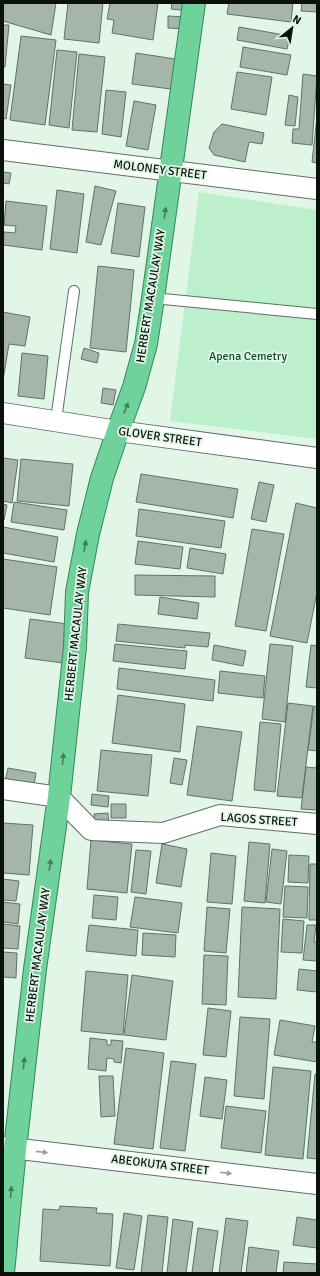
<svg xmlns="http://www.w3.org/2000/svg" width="320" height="1276" font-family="Signika,sans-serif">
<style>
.green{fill:#bcefcc}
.building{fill:#a3b6a9;stroke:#607266}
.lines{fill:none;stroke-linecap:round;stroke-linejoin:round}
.service-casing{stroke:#5e6f63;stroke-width:12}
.minor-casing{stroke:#5e6f63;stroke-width:22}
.trunk-casing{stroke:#338858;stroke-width:24}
.service{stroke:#fff;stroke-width:10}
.minor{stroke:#fff;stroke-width:20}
.trunk{stroke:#6ed29a;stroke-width:22}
.oneway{fill:#417c5b}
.oneway2{fill:#9da09e}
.labels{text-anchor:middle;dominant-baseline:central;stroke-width:3.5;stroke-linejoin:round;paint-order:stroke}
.street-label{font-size:12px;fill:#0b120d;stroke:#e2f6e8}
.park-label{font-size:12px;fill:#0f502e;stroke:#e2f6e8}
</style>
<rect width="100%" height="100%" fill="#e2f6e8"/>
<path class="green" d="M199,192L317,210V439L170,421Z"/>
<path class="building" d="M3,3H56L51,35L3,21Z
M68,3H103L99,43L64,39Z
M110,3H158L153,40L112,33L114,20L107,19Z
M172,3H190L189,11L171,9Z
M229,3H293L291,22L227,14Z
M302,3H317V12L301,11Z
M168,16L186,17L185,29L168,28Z
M3,25H9L5,67H3Z
M239,27L290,36L287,49L237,40Z
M21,36L56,40L45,125L10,120Z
M243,47L291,55L287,75L240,67Z
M57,50L77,52L69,128L49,125Z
M136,53L175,59L171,89L132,84Z
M79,54L105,57L97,132L72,130Z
M237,72L272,77L266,115L231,109Z
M303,74L317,76L312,145L292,143L293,129H299Z
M3,84L11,85L6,119L3,118Z
M106,90L126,92L121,137L102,134Z
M289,95L298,97L295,126L285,125Z
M134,101L156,105L148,150L126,146Z
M317,117V163L312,162Z
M222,124L264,133L262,144L249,142L245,162L214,155L209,148L214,132Z
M3,172L11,173L9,184L3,183Z
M95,186L116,191L101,245L86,242Z
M57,190L84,194L77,253L50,249Z
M6,201L47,206L42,250L3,245L4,232L15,233L16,226L4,225Z
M118,203L145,207L139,257L111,253Z
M98,266L134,270L126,352L90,348Z
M3,312L30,317L25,346L9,344L3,380Z
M84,348L99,353L97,363L81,359Z
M22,353L48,356L44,399L18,396Z
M103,388L116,390L113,405L101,403Z
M3,458L18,460L12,503L3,501Z
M21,459L73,464L69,506L17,501Z
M141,474L238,489L233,518L136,502Z
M259,482L274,485L266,522L251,519Z
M14,502L67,510L64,530L11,522Z
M296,503L317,508V592L307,643L270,636Z
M3,504L7,505L4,520H3Z
M139,509L225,521L221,548L136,536Z
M3,527L58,537L54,562L3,553Z
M252,529L284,534L266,631L235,626Z
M138,541L183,547L180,569L135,564Z
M190,548L226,554L223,574L187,568Z
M3,559L57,567L50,615L3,608Z
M135,575L215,576V597L135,595Z
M160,597L199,603L197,619L158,614Z
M30,619L68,624L63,663L25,658Z
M118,624L210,633L208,647L185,645V648L116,641Z
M115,644L187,651L185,669L113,661Z
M270,644L293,646L285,722L262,719Z
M214,645L246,651L243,666L212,660Z
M311,645L317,646V688L306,687Z
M119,668L215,680L213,701L117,689Z
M220,671L265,676L263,698L218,693Z
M118,695L185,704L180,752L112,743Z
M288,703L313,706L302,798L277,796Z
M314,706L317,707V751L308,750Z
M260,722L281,724L275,792L254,790Z
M197,726L242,732L232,801L187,795Z
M101,750L152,755L148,796L97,791Z
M317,757V810L301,809L306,767L316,768Z
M174,758L187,760L182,785L170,783Z
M8,768L36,773L33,792L4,787Z
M92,794L109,796L108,807L91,805Z
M111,804H126V818H111Z
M108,813L109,826L95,827L94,814Z
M3,823L33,825L29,875L3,873Z
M91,840L132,844L127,893L87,889Z
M249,842L270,844L265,903L244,901Z
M162,844L187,849L181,887L156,883Z
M272,849L287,851L281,904L266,902Z
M136,850L151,851L146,894L131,892Z
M211,853L236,856L232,904L207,902Z
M289,855L309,856L308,883L288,882Z
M310,864H317V920H309Z
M3,879L19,881L16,901L3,900Z
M285,886L308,887L307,918L283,917Z
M94,895L118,897L116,920L92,918Z
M135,897L182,903L178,933L130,927Z
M3,902L20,904L18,924L3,922Z
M207,907L230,909L226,953L204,951Z
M242,907L280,909L276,999L238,997Z
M283,919L304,921L302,953L281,952Z
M3,924L20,926L18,949L3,948Z
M89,925L138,930L136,956L86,951Z
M307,925H316L314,942H317V961L303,960Z
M143,933L176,935L175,957L142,955Z
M3,952L17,953L16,978L3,977Z
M204,955L228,956L226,1005L202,1004Z
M299,969L317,971V992L297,990Z
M86,971L128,975L123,1035L81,1031Z
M132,975L173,981L166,1040L124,1035Z
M208,1008L231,1011L226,1057L203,1055Z
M240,1017L270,1019L264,1099L234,1096Z
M280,1020L315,1026L312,1042H317V1062L274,1055Z
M90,1038L107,1040V1045H111V1040L123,1041L121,1063L114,1062V1059L107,1058L106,1071L88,1069Z
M126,1048L164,1053L153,1149L114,1144Z
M171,1061L196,1064L185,1151L160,1148Z
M273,1067L311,1071L303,1159L265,1155Z
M315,1074H317V1159L307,1158Z
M99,1076H113L115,1116L101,1117Z
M205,1077L227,1080L222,1119L200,1116Z
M226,1106L266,1111L261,1153L221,1148Z
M60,1206L97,1208L96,1213L113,1214L110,1266L40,1261L43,1209L59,1210Z
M124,1213L142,1216L134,1270L116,1268Z
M148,1215L168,1217L162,1273H141Z
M297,1217L317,1220V1248L293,1245Z
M226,1218L248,1221L241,1273H219Z
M173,1219L193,1222L186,1273H167Z
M198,1228L218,1231L212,1273H192Z
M249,1247L279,1251L276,1273H246Z
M284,1262L317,1264V1273H283Z"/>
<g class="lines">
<defs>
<path id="service" d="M153,298L317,314
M56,420L74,291"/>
<path id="minor" d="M3,150L317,189
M3,413L118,431L317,458
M3,789L59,797L91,830L163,833L220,815L317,824
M3,1147L317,1184"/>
<path id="trunk" d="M3,1273L15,1149L35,969L59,797L75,647L77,592L88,534L102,478L118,431L134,387L146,344L153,298L194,3"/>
</defs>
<use href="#service" class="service-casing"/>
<use href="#minor" class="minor-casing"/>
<use href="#trunk" class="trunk-casing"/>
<use href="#service" class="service"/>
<use href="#minor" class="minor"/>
<use href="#trunk" class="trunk"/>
</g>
<defs><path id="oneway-solid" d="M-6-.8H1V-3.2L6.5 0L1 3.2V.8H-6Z"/></defs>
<g class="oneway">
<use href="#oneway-solid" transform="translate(165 213) rotate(-82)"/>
<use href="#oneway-solid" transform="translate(126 408) rotate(-69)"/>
<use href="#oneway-solid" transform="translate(85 546) rotate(-80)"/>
<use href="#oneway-solid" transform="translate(63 759) rotate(-84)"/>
<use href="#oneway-solid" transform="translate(50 865) rotate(-82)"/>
<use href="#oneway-solid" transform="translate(24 1063) rotate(-84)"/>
<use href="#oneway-solid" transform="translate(11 1192) rotate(-85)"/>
</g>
<g class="oneway2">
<use href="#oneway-solid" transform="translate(42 1152) rotate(6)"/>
<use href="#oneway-solid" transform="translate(226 1173) rotate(7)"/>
</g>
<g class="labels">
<g class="street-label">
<text transform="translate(160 170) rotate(7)">MOLONEY STREET</text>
<text transform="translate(151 296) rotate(-81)">HERBERT MACAULAY WAY</text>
<text transform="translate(160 437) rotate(8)">GLOVER STREET</text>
<text transform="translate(76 634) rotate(-84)">HERBERT MACAULAY WAY</text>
<text transform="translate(259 820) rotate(4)">LAGOS STREET</text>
<text transform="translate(38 955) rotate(-83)">HERBERT MACAULAY WAY</text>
<text transform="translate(160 1165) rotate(7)">ABEOKUTA STREET</text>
</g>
<g class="park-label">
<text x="248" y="356">Apena Cemetry</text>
</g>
</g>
<rect width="320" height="1276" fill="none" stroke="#0b120d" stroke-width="8"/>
<g transform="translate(292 28) rotate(30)" stroke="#e2f6e8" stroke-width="3" paint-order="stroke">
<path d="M0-3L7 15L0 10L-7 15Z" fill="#0b120d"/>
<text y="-6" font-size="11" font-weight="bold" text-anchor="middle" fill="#0b120d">N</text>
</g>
</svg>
